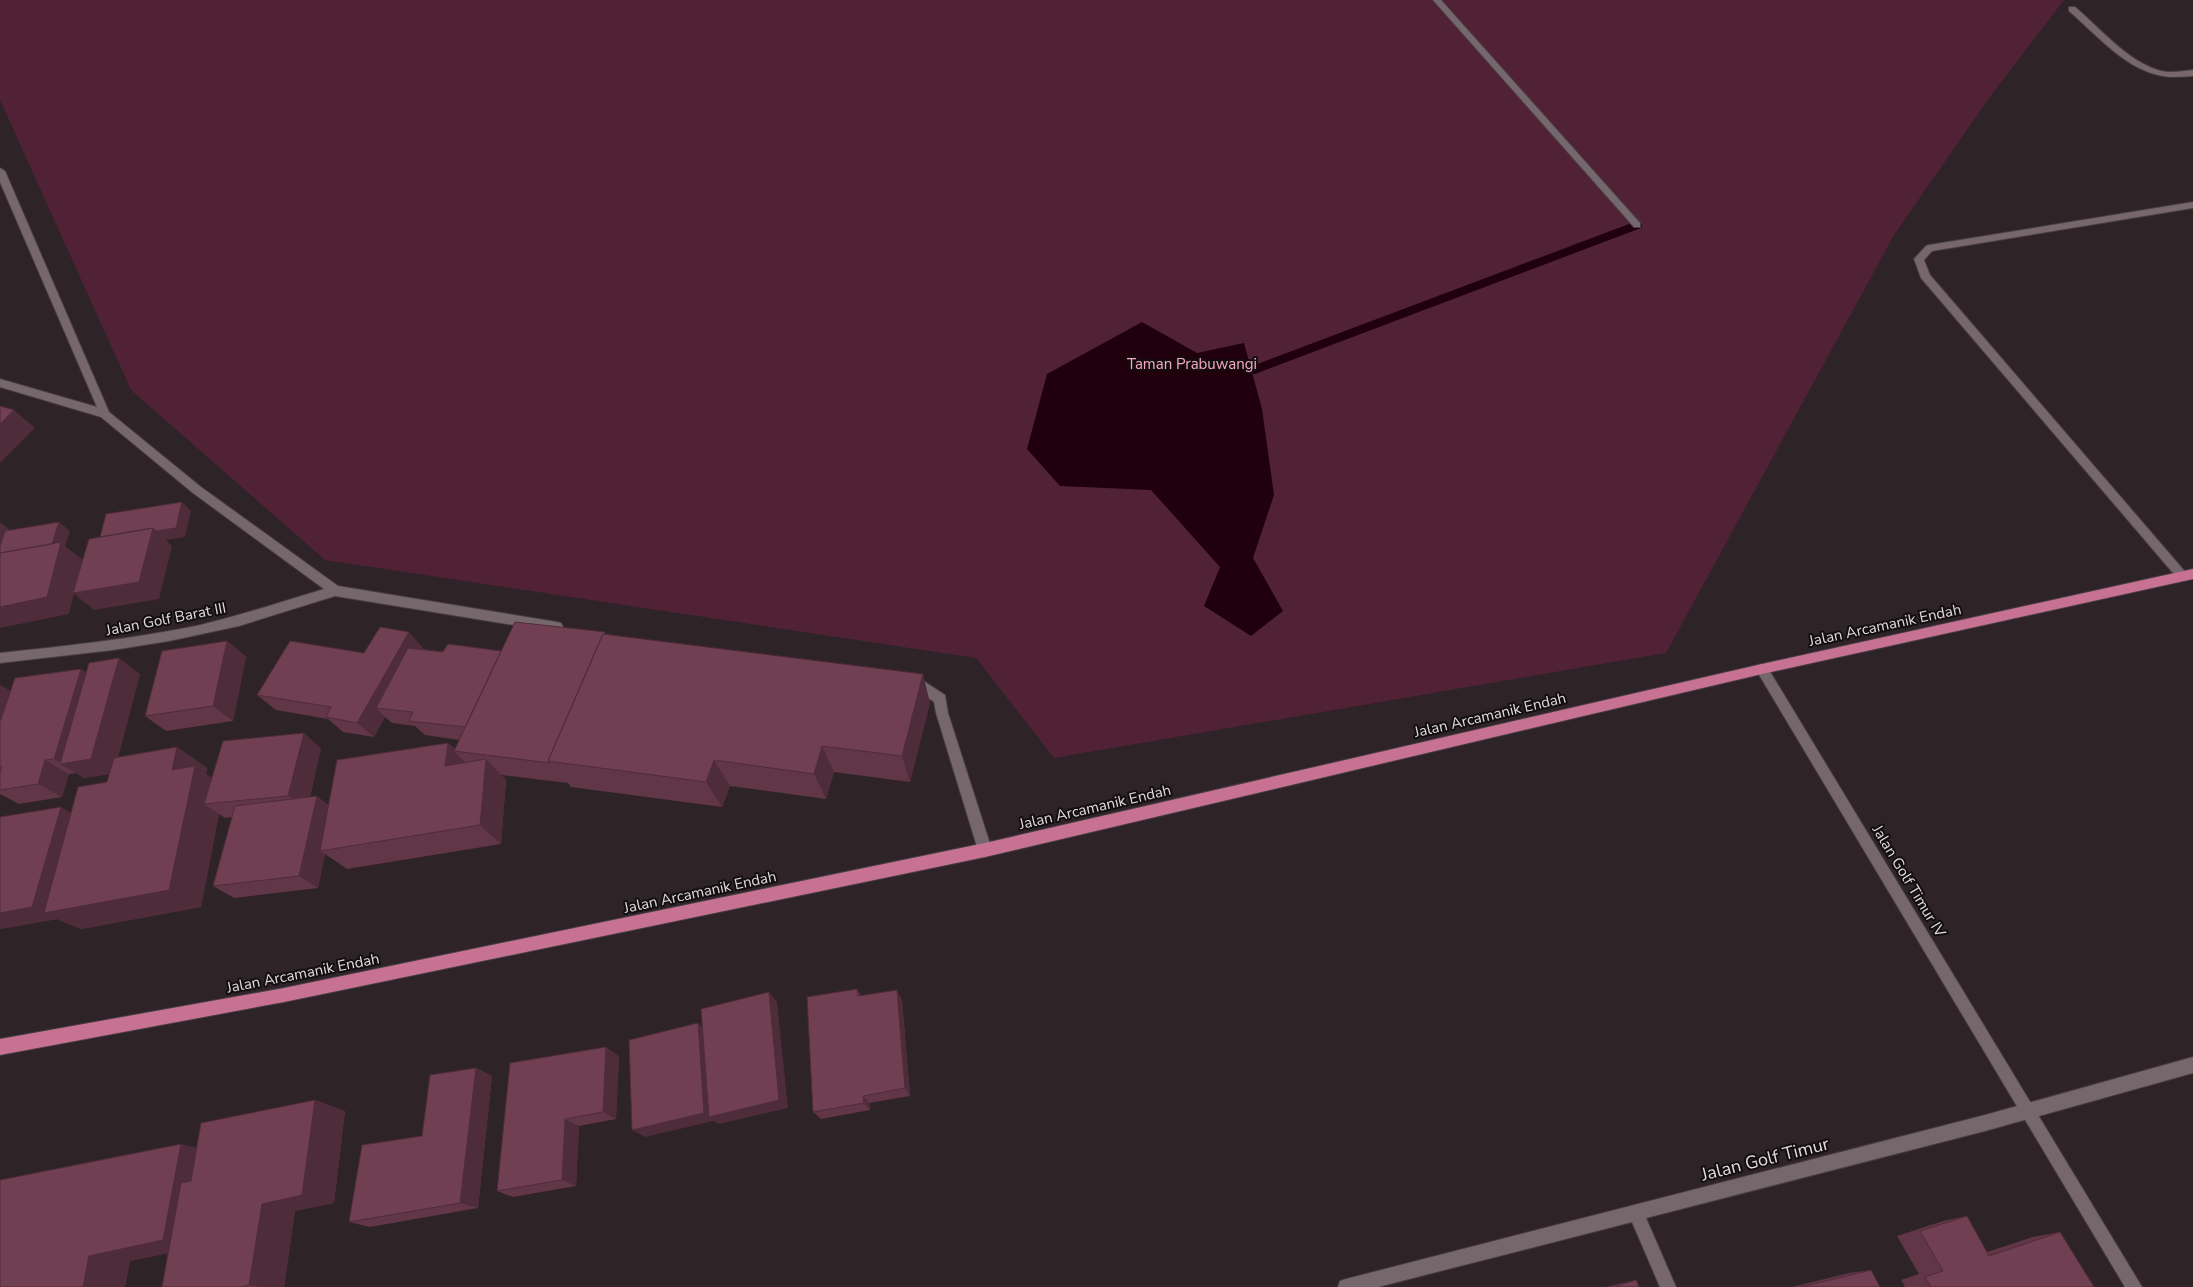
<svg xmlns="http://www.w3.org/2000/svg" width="2193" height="1287" font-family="'Nunito Sans',sans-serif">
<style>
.green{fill:#512235}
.water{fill:#21000d}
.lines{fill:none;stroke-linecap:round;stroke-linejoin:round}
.stream{fill:#21000d;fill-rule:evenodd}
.lane-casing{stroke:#473e41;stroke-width:2}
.street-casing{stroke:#473e41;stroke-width:2}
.secondary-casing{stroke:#473e41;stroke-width:2}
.primary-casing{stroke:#473e41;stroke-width:2}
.lane{fill:#75676c;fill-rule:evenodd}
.street{fill:#75676c;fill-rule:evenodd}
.secondary{fill:#75676c;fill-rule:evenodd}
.primary{fill:#c77193;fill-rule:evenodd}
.wall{fill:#613647}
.shaded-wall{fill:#4f2c39}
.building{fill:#713f52;stroke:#4f2c39}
.labels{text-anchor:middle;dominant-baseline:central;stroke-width:4;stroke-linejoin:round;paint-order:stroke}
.park-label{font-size:15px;fill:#fba8c5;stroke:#130e10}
.street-label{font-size:15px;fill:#e2dadc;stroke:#130e10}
.near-street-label{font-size:18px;fill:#e2dadc;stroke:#130e10}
</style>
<rect width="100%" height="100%" fill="#2e2327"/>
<path class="green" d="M0,0H2064L1989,98L1894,235L1666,653L1054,758L976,658L325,560L131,390L0,100Z"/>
<path class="water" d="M1142,322L1197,353L1244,343L1262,409L1274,495L1253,558L1283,611L1251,636L1204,606L1220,567L1151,490L1060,486L1027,449L1047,374Z"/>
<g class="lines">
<path class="stream" d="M1637,221L1642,225L1641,228L1255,374H1247L1245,371L1247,368Z"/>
<defs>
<path id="lane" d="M1433,0H1441L1640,223V227H1634Z"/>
<path id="street" d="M2069,7H2075C2100,28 2126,60 2158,70C2169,74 2182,71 2193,70V76C2181,77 2169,78 2158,75C2123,67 2095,33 2069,11Z
M0,168L5,171L109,412L201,487L338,586L557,622L561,623L563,627L561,631L557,632L335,596L239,626L169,641L113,650L0,663V653C66,646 131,639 196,626C239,616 281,602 324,589L193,493L101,417L0,387V379L97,407L0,182Z
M2193,202V208L1932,251L1924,260L1930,275L2187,574L2189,577L2187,580H2179L1921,278L1914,259L1926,246L1929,245Z
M913,674L945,695L948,713L992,850L990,855L985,857L980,855L978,850L936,713L934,702L908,684L907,680L908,676Z
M2193,1057V1073L1985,1131L1646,1218L1676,1287H1660L1632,1222L1378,1287H1338L1340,1281L1346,1279L1985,1115Z"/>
<path id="secondary" d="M1762,664L1766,665L2142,1287H2125L1758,673L1756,669L1758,665Z"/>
<path id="primary" d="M2193,569V579L1762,674L985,857L284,1002L0,1055V1039L284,988L985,843L1762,664Z"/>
</defs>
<use href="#lane" class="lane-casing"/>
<use href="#street" class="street-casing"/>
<use href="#secondary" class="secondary-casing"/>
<use href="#primary" class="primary-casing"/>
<use href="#lane" class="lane"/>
<use href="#street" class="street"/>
<use href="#secondary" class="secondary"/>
<use href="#primary" class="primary"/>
</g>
<path class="wall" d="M606,634L930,703L910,782L834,772L826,799L730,786L722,807L571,787L568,783L501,775L506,780L501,844L347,869L325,854L318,888L234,898L213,886L232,817L225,818L219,814L201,907L81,929L57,919L0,929V817L71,812L107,782L110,774L84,778L76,773L69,774L62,797L19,804L0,794V685L10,691L86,673L140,674L118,757L177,747L207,768L206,774L212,778L321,748L310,797L329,805L448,743L455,749L459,740L425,735L415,726L392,723L385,717L374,737L343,732L328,719L276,710L257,695L364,653L423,648V649L443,652L501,651Z
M227,641L246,657L233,721L166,731L145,716Z
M857,989L861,996L902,1000L910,1096L869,1103L870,1110L821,1119L813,1112Z
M619,1056L616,1119L579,1126L576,1186L513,1197L497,1191Z
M476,1068L492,1076L478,1208L370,1227L349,1222L422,1136Z
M315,1100L345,1111L334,1203L295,1211L284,1287H162L168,1253L130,1261L125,1287H0L196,1148Z
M1967,1216L1987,1252L2033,1237L2060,1232L2094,1287H1905L1901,1280L1919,1274L1897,1236L1943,1221Z
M1871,1270L1880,1287H1792L1849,1273Z
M1636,1280L1639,1287H1606L1614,1285Z"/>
<path class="shaded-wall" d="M14,410L35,428L0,463V424Z
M182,502L191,511L185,537L166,540L172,546L159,599L94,610L74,594L69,614L0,628V607L6,569L59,522L70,531L65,546L82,559L153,528Z
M0,522L18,536L0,555Z
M409,632L423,648L389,710L376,708L385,717L374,737L357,723Z
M227,641L246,657L233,721L213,706Z
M119,658L140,674L114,773L84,778L60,764H62L54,759L81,669L103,685Z
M923,674L930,703L910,782L902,756Z
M0,685L17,695L0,757Z
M304,733L321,748L307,809L288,796Z
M448,743L457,751H454L469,766H445Z
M822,746L834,772L826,799L814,774Z
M177,747L207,768L206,774L224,787L204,804L219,814L201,907L81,929L57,919L0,929V913L61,807L85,820L172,770Z
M486,759L506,780L501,844L480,825Z
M45,760L69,774L62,797L38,784Z
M714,760L730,786L722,807L706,782Z
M317,796L335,810L320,851L325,854L318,888L299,876Z
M897,990L902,1000L910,1096L905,1088Z
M769,992L777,1002L788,1108L719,1124L714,1121L645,1137L632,1130L698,1023L708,1033Z
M606,1047L619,1056L616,1119L603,1112Z
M476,1068L492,1076L478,1208L460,1203Z
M863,1096L869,1103L870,1110L864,1103Z
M315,1100L345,1111L334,1203L295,1211L284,1287H262L249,1285L262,1204Z
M565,1119L579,1126L576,1186L562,1180Z
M181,1144L217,1153L200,1246L130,1261L125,1287H83L89,1256Z"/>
<path class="building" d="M0,406L14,410L0,424Z
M182,502L176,528L156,531L153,528L100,537L106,514Z
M59,522L52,544L0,553V546L5,531Z
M153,528L139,582L73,593L89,539Z
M61,542L47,597L0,607V553Z
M515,622L605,632V634H603L548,761L550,763L454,751Z
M380,627L409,632L357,723L326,717L331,707L257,695L290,641L364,653Z
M603,634L923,674L902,756L822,746L814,774L714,760L706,782L548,761Z
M227,641L213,706L145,716L162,651Z
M448,644L501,651L465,727L409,721L413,712L376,708L408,648L443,652Z
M119,658L91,759L60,764L89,663Z
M81,669L54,759L45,760L38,784L0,790V773L2,767H0V722L15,678Z
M304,733L288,796L204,804L223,741Z
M448,743L445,766L486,759L480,825L320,851L337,760Z
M177,747L172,770L195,766L169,890L44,913L78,787L107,782L114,758Z
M317,796L299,876L213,886L235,806Z
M61,807L32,907L0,913V817Z
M857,989L858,996L897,990L905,1088L863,1096L864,1103L813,1112L807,997Z
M769,992L779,1100L709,1117L701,1009Z
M698,1023L704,1113L632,1130L629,1040Z
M606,1047L603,1112L565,1119L562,1180L497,1191L510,1063Z
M476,1068L460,1203L349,1222L362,1145L422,1136L430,1075Z
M315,1100L302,1195L262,1204L249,1285L241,1287H162L181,1183L191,1181L201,1123Z
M181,1144L163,1240L89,1256L83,1287H0V1180Z
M1967,1216L1989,1256L2060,1232L2094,1287H1931L1925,1277L1943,1271L1920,1231Z
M1871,1270L1880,1287H1801Z
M1636,1280L1639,1287H1614Z"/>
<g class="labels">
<g class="park-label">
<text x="1192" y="364">Taman Prabuwangi</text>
</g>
<g class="street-label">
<text transform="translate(166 619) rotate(-11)">Jalan Golf Barat III</text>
<text transform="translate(1885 625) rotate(-12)">Jalan Arcamanik Endah</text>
<text transform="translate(1490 715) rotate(-13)">Jalan Arcamanik Endah</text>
<text transform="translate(1095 807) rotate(-13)">Jalan Arcamanik Endah</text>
<text transform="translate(1909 881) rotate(59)">Jalan Golf Timur IV</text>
<text transform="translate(700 892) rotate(-12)">Jalan Arcamanik Endah</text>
<text transform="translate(303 973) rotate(-11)">Jalan Arcamanik Endah</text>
</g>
<g class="near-street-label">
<text transform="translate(1765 1159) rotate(-14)">Jalan Golf Timur</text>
</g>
</g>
</svg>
